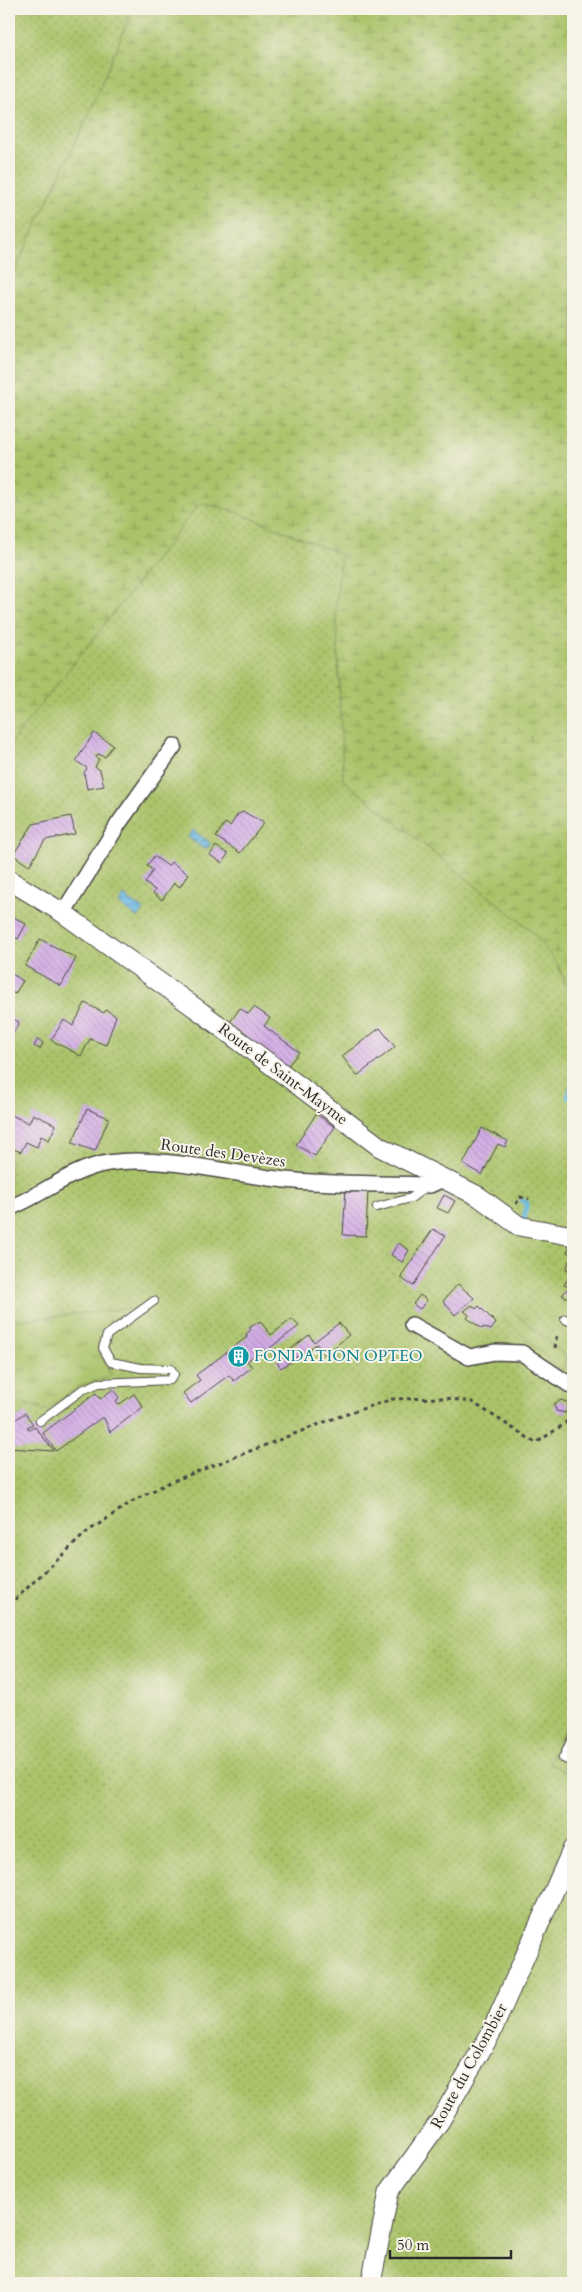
<svg xmlns="http://www.w3.org/2000/svg" width="582" height="2292" font-family="Cardo,serif">
<style>
.grass{fill:url(#grass-dots);stroke:#6a774a}
.wetland{fill:url(#wetland-marsh);stroke:#6a774a}
.cemetery{fill:url(#cemetery-stones);stroke:#6a774a}
.park{fill:url(#park-tufts);stroke:#6a774a}
.pitch{fill:#aac369;stroke:#6a774a}
.water{fill:url(#water-rules);stroke:#4a7288}
.lines{fill:none;stroke-linecap:round;stroke-linejoin:round}
.stream{stroke:#69b8e4;stroke-width:5}
.building{fill:url(#building-back-hatch)}
.service-casing{stroke:#494743;stroke-width:10}
.minor-casing{stroke:#494743;stroke-width:18}
.tertiary-casing{stroke:#494743;stroke-width:21}
.path{stroke:#494743;stroke-width:3;stroke-dasharray:4 4;stroke-linecap:butt}
.service{stroke:#fff;stroke-width:8}
.minor{stroke:#fff;stroke-width:15}
.tertiary{stroke:#fff;stroke-width:19}
.labels{text-anchor:middle;dominant-baseline:central;stroke-width:4;stroke-linejoin:round;paint-order:stroke}
.street-label{font-size:16px;fill:#2b2b2b;stroke:#f7f3e8}
.culture-label{font-size:16px;fill:#0d838f;stroke:#f7f3e8;text-anchor:start}
</style>
<defs>
<pattern id="grass-dots" width="8" height="8" patternUnits="userSpaceOnUse" patternTransform="scale(1.25)"><rect width="8" height="8" fill="#aac369"/><path d="M2 2h.1M6 6h.1" fill="none" stroke="#8b9f57" stroke-width="1.8" stroke-linecap="round"/></pattern>
<pattern id="wetland-marsh" width="20" height="14" patternUnits="userSpaceOnUse" patternTransform="scale(1.25)"><rect width="20" height="14" fill="#aac369"/><path d="M1 5h8M5 5V1M11 12h8M15 12V8" fill="none" stroke="#8b9f57"/></pattern>
<pattern id="cemetery-stones" width="16" height="16" patternUnits="userSpaceOnUse" patternTransform="scale(1.25)"><rect width="16" height="16" fill="#aac369"/><path d="M2 7V4a2 2 0 0 1 4 0v3zM10 15v-3a2 2 0 0 1 4 0v3z" fill="#8b9f57"/></pattern>
<pattern id="park-tufts" width="24" height="20" patternUnits="userSpaceOnUse" patternTransform="scale(1.25)"><rect width="24" height="20" fill="#aac369"/><path d="M3 7l-1-3M5 7V3M7 7l1-3M15 17l-1-3M17 17v-4M19 17l1-3" fill="none" stroke="#8b9f57"/></pattern>
<pattern id="water-rules" width="6" height="5" patternUnits="userSpaceOnUse" patternTransform="scale(1.25)"><rect width="6" height="5" fill="#69b8e4"/><path d="M0 2.5h6" fill="none" stroke="#5796b9"/></pattern>
<pattern id="building-back-hatch" width="6" height="6" patternUnits="userSpaceOnUse" patternTransform="scale(1.25)"><rect width="6" height="6" fill="#d1a9e7"/><path d="M-1 5l2 2M0 0l6 6M5-1l2 2" fill="none" stroke="#aa8abb"/></pattern>
</defs>
<rect width="100%" height="100%" fill="#f7f3e8"/>
<filter id="ink" filterUnits="userSpaceOnUse"><feTurbulence type="fractalNoise" baseFrequency=".02" numOctaves="2"/><feDisplacementMap in="SourceGraphic" scale="10" xChannelSelector="R" yChannelSelector="G"/><feConvolveMatrix kernelMatrix="1 2 1 2 8 2 1 2 1" color-interpolation-filters="sRGB"/></filter>
<filter id="wash" filterUnits="userSpaceOnUse"><feTurbulence type="fractalNoise" baseFrequency=".0096" numOctaves="4" result="noise"/><feDisplacementMap in="SourceGraphic" scale="20" xChannelSelector="R" yChannelSelector="G"/><feGaussianBlur stdDeviation="1.12" result="paint"/><feColorMatrix in="noise" values="0 0 0 0 0 0 0 0 0 0 0 0 0 0 0 0 0 1.4 0 .05"/><feComposite in="paint" operator="in"/></filter>
<g filter="url(#wash)">
<rect width="100%" height="100%" fill="#f4e4cd"/>
<path class="grass" d="M9,9H573V2283H9Z"/>
<path class="wetland" d="M133,9H573V1003L558,965L531,930L343,780L336,604L341,554L231,510L200,503L9,745V283L86,120Z"/>
<path class="cemetery" d="M573,1710V1776L549,1763Z"/>
<path class="park" d="M135,1308L102,1335L98,1349L111,1376L78,1387L47,1410L9,1400V1321Z"/>
<path class="pitch" d="M508,1307L566,1357L562,1371L500,1315Z"/>
<path class="water" d="M193,830L209,842L210,846L204,849L188,837Z
M124,896L144,910L138,918L119,904Z"/>
<g class="lines">
<path class="stream" d="M568,1097L573,1083
M522,1201L527,1203L524,1219"/>
</g>
<g id="blocks">
<path class="building" d="M94,733L113,745L105,757L98,754L96,758L99,759L95,767L100,770L104,786L87,789L84,773L87,768L76,761Z
M244,812L264,823L240,853L216,837L225,823L230,826L238,814Z
M71,816L75,834L45,840L29,866L13,855L33,824Z
M216,846L228,854L222,863L210,855Z
M154,856L168,866L171,862L188,874L180,887L174,883L162,900L153,893L155,890L145,883L153,870L147,866Z
M9,914L26,924L18,939L9,934Z
M40,939L76,958L61,986L25,966Z
M12,974L23,981L15,994L9,991V979Z
M85,1003L104,1013L106,1010L116,1016L106,1045L90,1039L81,1056L51,1040L64,1020L73,1026Z
M254,1007L270,1018L264,1026L299,1052L286,1068L228,1025L240,1008L248,1014Z
M9,1017L19,1022L12,1036L9,1034Z
M380,1028L395,1047L357,1076L342,1056Z
M38,1039L43,1043L40,1049L34,1046Z
M87,1109L109,1118L95,1151L72,1143Z
M9,1114L29,1123L33,1114L56,1125L49,1140L41,1136L37,1147L26,1142L21,1152L9,1147Z
M316,1114L335,1127L315,1156L296,1145Z
M482,1128L508,1141L505,1147L498,1144L482,1175L463,1164Z
M346,1188L368,1189L366,1236L343,1235Z
M444,1195L455,1201L448,1213L437,1208Z
M433,1229L445,1236L413,1286L401,1278L403,1273Z
M398,1243L409,1250L402,1262L391,1255Z
M571,1243L573,1244V1255L567,1252Z
M570,1259L573,1260V1300L562,1295L569,1287L564,1285L572,1272L566,1269Z
M458,1284L474,1298L455,1315L443,1301Z
M420,1295L427,1300L420,1309L413,1304Z
M472,1305L476,1309L479,1306L496,1323L491,1330L483,1327L482,1329L467,1318L469,1315L464,1311Z
M292,1319L299,1326L266,1351L264,1349L247,1361L252,1367L234,1381L229,1375L191,1403L183,1393L200,1380L196,1375L247,1337L246,1334L251,1330L249,1328L260,1321L271,1335Z
M339,1323L349,1335L325,1355L317,1344L281,1368L276,1361L309,1335L314,1342Z
M113,1389L119,1398L116,1401L118,1405L134,1394L143,1407L110,1432L104,1418H101L56,1451L43,1433L96,1393L100,1399Z
M561,1400L569,1403L566,1413L556,1411L554,1404Z
M25,1413L33,1424L27,1427L29,1430L35,1427L54,1451L9,1448V1424Z"/>
</g>
</g>
<g filter="url(#ink)">
<use href="#blocks" fill-opacity="0" stroke="#494743" stroke-width="1"/>
<g class="lines">
<defs>
<path id="service" d="M377,1207L411,1198L426,1187
M565,1319L573,1323
M40,1421L82,1390L99,1383L170,1380L174,1374L171,1369L141,1368L111,1362L103,1348L107,1335L154,1301
M573,1737L563,1758L573,1763"/>
<path id="minor" d="M63,913L119,823L174,746
M9,1208C43,1195 71,1169 108,1163C163,1155 230,1174 285,1180C333,1185 382,1183 430,1185L441,1180
M412,1325L469,1357L495,1352L522,1353L573,1387"/>
<path id="tertiary" d="M9,880L63,913L201,1012L380,1147L478,1196L519,1226L573,1236
M371,2283L389,2192L440,2121L491,2033L573,1848"/>
</defs>
<use href="#service" class="service-casing"/>
<use href="#minor" class="minor-casing"/>
<use href="#tertiary" class="tertiary-casing"/>
<path class="path" d="M516,1204L520,1197L529,1199
M555,1348L557,1333
M9,1605L87,1532L133,1501L168,1483L335,1418L392,1399L445,1398L472,1402L536,1443L566,1423L573,1402"/>
<use href="#service" class="service"/>
<use href="#minor" class="minor"/>
<use href="#tertiary" class="tertiary"/>
</g>
</g>
<defs>
<symbol id="building-disc" viewBox="-11 -11 22 22"><circle r="9.5" fill="#0f9aa8" stroke="#f7f3e8"/><path d="M-4-6H4V6H1V3H-1V6H-4ZM-2.5-4.3h1.7v1.8h-1.7ZM.8-4.3h1.7v1.8H.8ZM-2.5-1h1.7V.8h-1.7ZM.8-1h1.7V.8H.8Z" fill="#fff"/></symbol>
</defs>
<g fill-rule="evenodd">
<use href="#building-disc" x="226" y="1344" width="25" height="25"/>
</g>
<g class="labels">
<g class="street-label">
<text transform="translate(283 1074) rotate(37)">Route de Saint-Mayme</text>
<text transform="translate(223 1153) rotate(8)">Route des Devèzes</text>
<text transform="translate(469 2066) rotate(-61)">Route du Colombier</text>
</g>
<g class="culture-label">
<text x="254" y="1356">FONDATION OPTEO</text>
</g>
</g>
<rect width="582" height="2292" fill="none" stroke="#f7f3e8" stroke-width="30"/>
<path d="M390 2250v8h121v-8" fill="none" stroke="#2b2b2b" stroke-width="2.5"/>
<text x="397" y="2250" font-size="15" fill="#2b2b2b" stroke="#f7f3e8" stroke-width="4" paint-order="stroke">50 m</text>
</svg>
